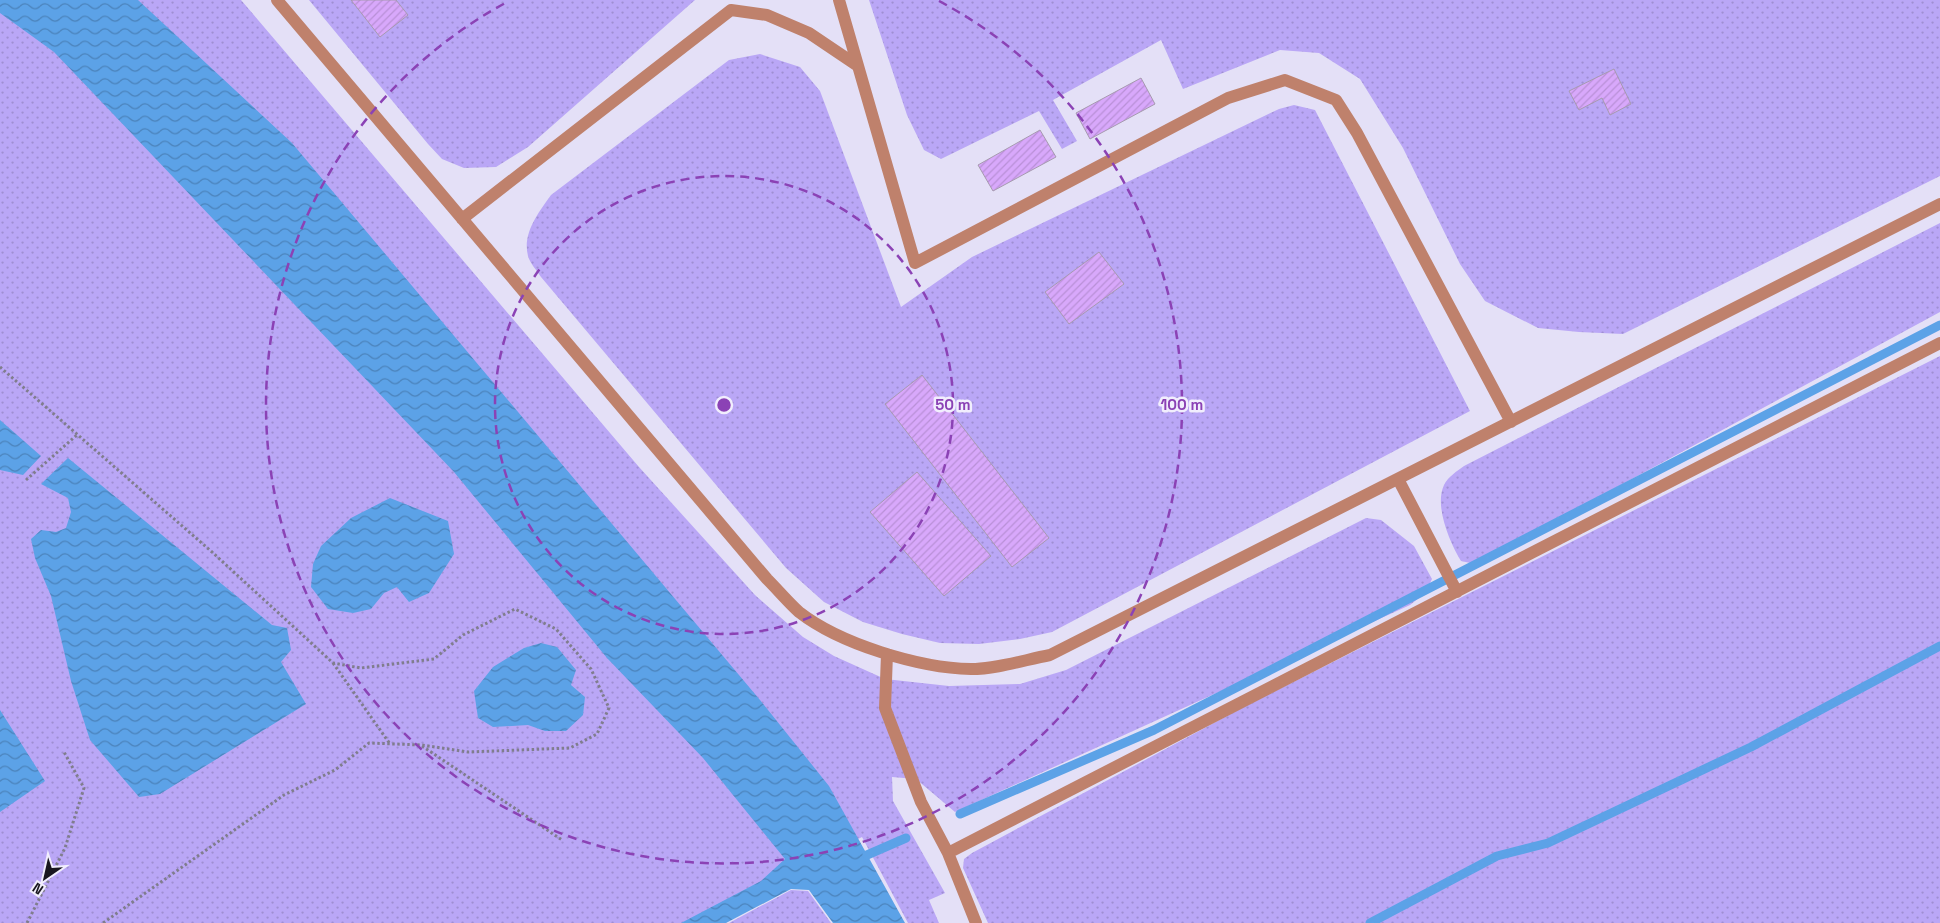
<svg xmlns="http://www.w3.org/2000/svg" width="1940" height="923" font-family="'Space Grotesk',sans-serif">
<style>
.grass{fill:url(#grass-dots)}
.water{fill:url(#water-waves)}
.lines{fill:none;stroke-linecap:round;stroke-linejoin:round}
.stream{stroke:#5ca2e7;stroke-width:9}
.building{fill:url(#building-hatch);stroke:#a69aaf}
.path{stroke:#807d8d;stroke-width:3;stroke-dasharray:2.5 2.5;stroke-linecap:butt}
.lane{stroke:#bf816c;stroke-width:12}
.ring{fill:none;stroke:#8b42b5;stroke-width:2.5;stroke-dasharray:9 6}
.centre{fill:#8b42b5;stroke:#f1eefd;stroke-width:2.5}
.ring-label{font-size:15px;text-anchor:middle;font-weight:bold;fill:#8b42b5;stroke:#f1eefd;stroke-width:5;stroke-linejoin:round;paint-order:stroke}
</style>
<defs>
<pattern id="grass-dots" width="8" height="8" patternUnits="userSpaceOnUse" patternTransform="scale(1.25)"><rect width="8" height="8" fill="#baa7f6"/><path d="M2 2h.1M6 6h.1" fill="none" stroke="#9f8fd2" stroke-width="1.8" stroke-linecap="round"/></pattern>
<pattern id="water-waves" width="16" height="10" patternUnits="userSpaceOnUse" patternTransform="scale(1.25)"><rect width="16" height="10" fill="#5ca2e7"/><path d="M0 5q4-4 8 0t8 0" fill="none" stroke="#4b83bb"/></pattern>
<pattern id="building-hatch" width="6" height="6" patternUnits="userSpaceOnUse" patternTransform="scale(1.25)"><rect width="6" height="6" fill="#d8a8fb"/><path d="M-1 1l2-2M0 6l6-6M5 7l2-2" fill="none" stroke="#b990d7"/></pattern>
</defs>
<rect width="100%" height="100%" fill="#e4e0f7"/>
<path class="grass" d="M0,0H241L639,467L755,595L803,637L834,656L885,679L949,686L1020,684L1066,670L1366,518L1381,520L1414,546L1432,579L1425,593L1410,605L955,812L916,779L892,777L893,801L945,893L929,900L939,923H908L862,837L693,923H0Z
M309,0H695L528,147L496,167L464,168L442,159L428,144Z
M869,0H1940V176L1623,334L1579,332L1538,328L1485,301L1460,264L1403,148L1360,79L1319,53L1280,50L1183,89L1161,40L1053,100L1077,141L1062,149L1039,111L941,159L924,150L907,115Z
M760,54L800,67L820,91L901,307L972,257L1279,109L1294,105L1315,110L1470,411L1052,632L1020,639L979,644L940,643L902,634L863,622L824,602L786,568L541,277C537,271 530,263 528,256C522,233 539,212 551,195L729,60Z
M1940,223V312L1475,564L1461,561C1450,543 1434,506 1444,485C1448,477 1457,471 1464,466Z
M1940,356V923H988L963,868L964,859L972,853L1240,709Z
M791,890L808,891L831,923H729Z"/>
<path class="water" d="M0,0H138L292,143L760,700L829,786L905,923H833L809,890L791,889L726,923H681L761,881L785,859L703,758L607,658L454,472L54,52L0,13Z
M0,420L41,456L23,475L0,470Z
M68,458L272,625L287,628L291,650L281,662L306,704L160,794L139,797L90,740L71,681L51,596L35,558L31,539L41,530L56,532L66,528L71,512L68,498L41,484Z
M390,498L448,521L454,554L429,593L409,602L397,587L384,593L371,609L353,613L328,609L311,587L313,564L321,546L351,518Z
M541,643L557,647L576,670L571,685L585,697L583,715L566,731H545L528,725L493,727L478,718L474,691L493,667L524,648Z
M0,710L45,781L0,812Z"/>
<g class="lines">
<path class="stream" d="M960,814L1154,730L1940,325
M867,855L906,838
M1370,923L1497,856L1548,843L1751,747L1940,646"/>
</g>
<path class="building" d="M351,0H396L408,15L380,37Z
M1614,69L1631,104L1610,115L1602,98L1579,110L1569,91Z
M1141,78L1155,104L1090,139L1076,113Z
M1040,130L1056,157L993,191L978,165Z
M1099,252L1124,284L1069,324L1045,292Z
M922,375L1049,538L1012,567L885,404Z
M917,472L991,556L944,596L870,512Z"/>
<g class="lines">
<path class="path" d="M0,367L212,552L333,663L361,668L434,659L463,635L515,609L556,629L591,669L609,708L597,734L570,748L468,752L422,745L369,743L335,770L284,795L103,923
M26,480L78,434
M333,663L390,744
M422,746L562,840
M27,923L65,848L84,788L64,752"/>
<path class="lane" d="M277,0L767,579C778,590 788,602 799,612C840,644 919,668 971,669C997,669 1024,660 1050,655L1940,204
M839,0L915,263L1228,98L1285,80L1336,100L1357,133L1511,422
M462,219L731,10L767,15L809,33L858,66
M1398,479L1457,592
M887,654L885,708L921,802L948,853L976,923
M948,853L1940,343"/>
</g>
<g class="ring">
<circle cx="724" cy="405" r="229"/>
<path d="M939 1A458 458 0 1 1 509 1"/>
</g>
<circle cx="724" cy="405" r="8" class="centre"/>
<g class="ring-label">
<text x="953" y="410">50 m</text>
<text x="1182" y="410">100 m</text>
</g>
<g transform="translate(45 878) rotate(214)" stroke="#f1eefd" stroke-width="4" paint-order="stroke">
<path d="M0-4L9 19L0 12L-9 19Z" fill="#19171f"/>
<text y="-8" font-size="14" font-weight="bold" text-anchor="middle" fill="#19171f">N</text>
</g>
</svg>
